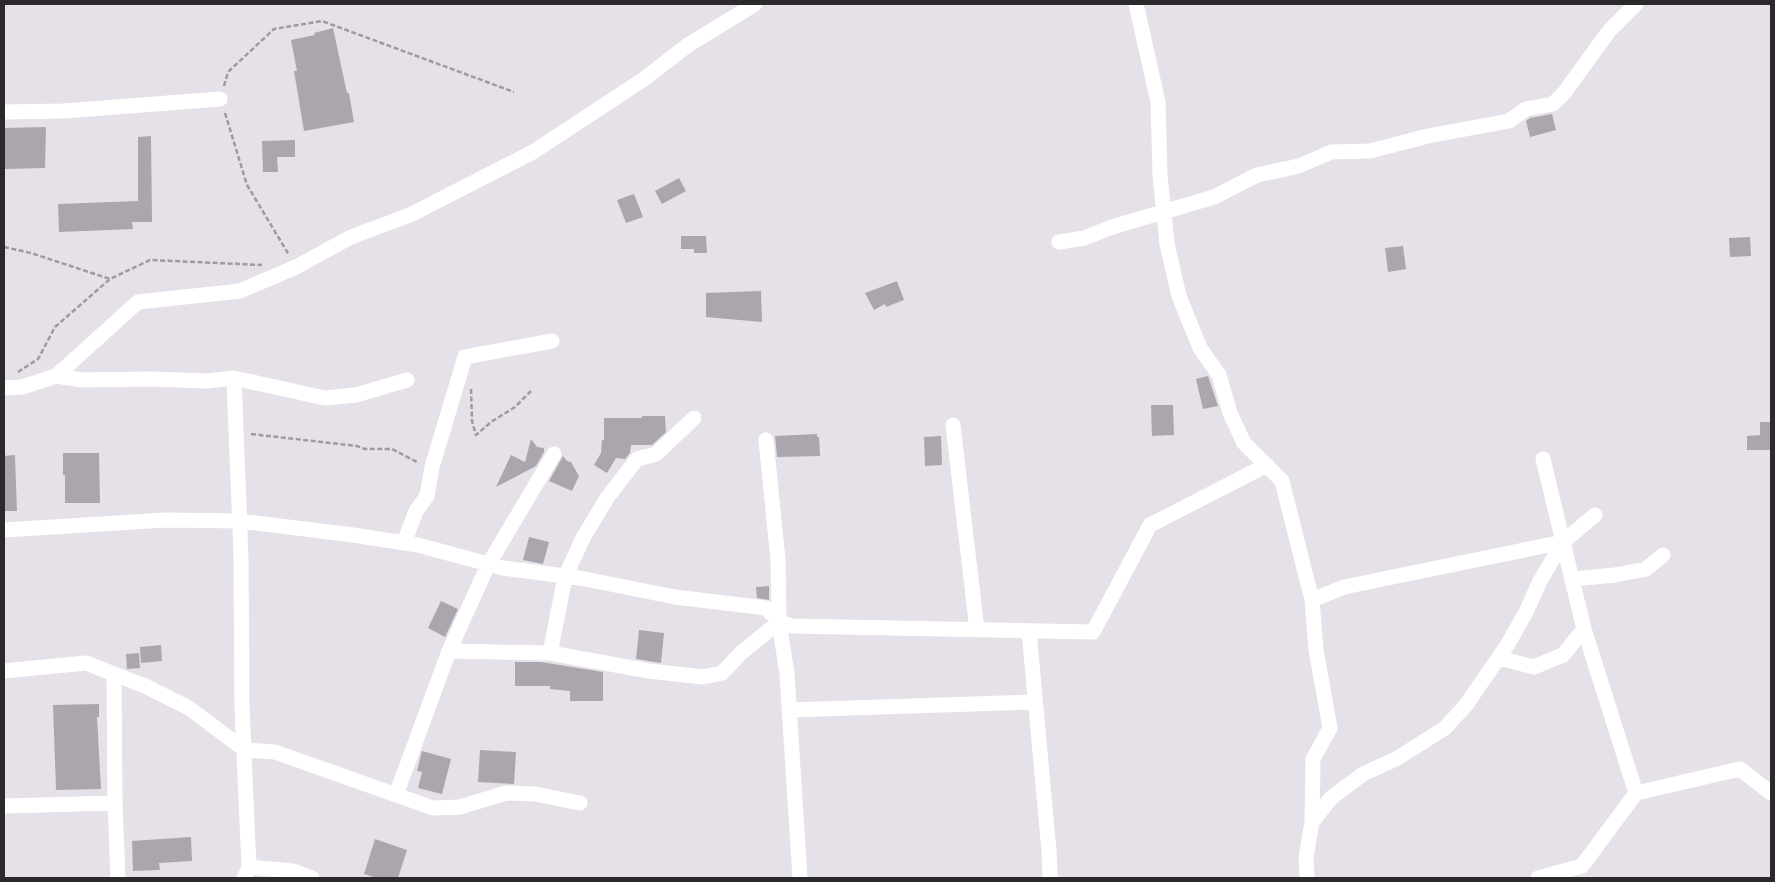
<svg xmlns="http://www.w3.org/2000/svg" width="1775" height="882" font-family="Merriweather,serif">
<style>
.building{fill:#aba5ad}
.lines{fill:none;stroke-linecap:round;stroke-linejoin:round}
.path{stroke:#9d9aa0;stroke-width:2.5;stroke-dasharray:5 2.5;stroke-linecap:butt}
.minor{stroke:#fff;stroke-width:15}
</style>
<rect width="100%" height="100%" fill="#e6e1e9"/>
<path class="building" d="M333,28L347,93H349L354,122L304,131L294,71H297L291,40L315,35L314,33Z
M1552,114L1556,130L1530,137L1526,121L1530,118Z
M46,127L45,168L4,169V128Z
M151,136L152,222H132L133,229L59,232L58,204L138,201V137Z
M295,140V157H277L278,172H263L262,141Z
M679,178L686,191L662,204L655,191Z
M634,194L643,217L626,223L617,200Z
M681,236H706L707,253H694V249H681Z
M1750,237L1751,256L1730,257L1729,238Z
M1403,246L1406,269L1388,272L1385,248Z
M897,281L904,300L886,307L885,304L874,310L865,293Z
M761,291L762,322L706,317V293Z
M1208,376L1218,406L1203,409L1196,379Z
M1151,405H1173L1174,435L1152,436Z
M642,416H665L666,432L652,445H631L630,453L625,459L616,458L607,473L594,465L601,453L602,440H604V418H642Z
M1760,422H1771V450H1747V436L1760,435Z
M817,434V437H819L820,456L777,457L775,436Z
M941,436L942,465L925,466L924,437Z
M531,439L537,447L544,448V452L536,466L496,487L511,455L525,462Z
M63,453H99L100,503H65V475H63Z
M15,455L17,511H4V456Z
M563,456L567,461L571,462L579,476L572,491L549,481Z
M529,537L549,542L543,564L523,560Z
M769,586V600L757,598L756,587Z
M441,601L458,609L445,637L428,628Z
M639,630L664,633L661,663L636,659Z
M161,645L162,661L141,663L140,647Z
M139,653L140,668L127,669L126,654Z
M515,662H541L603,672V701H570V691L550,689V686H515Z
M99,704V717H97L101,789L56,790L53,705Z
M480,750L516,752L514,784L478,782Z
M422,751L451,759L442,794L418,788L422,772L417,771Z
M191,837L192,861L159,863L160,870L133,871L132,841Z
M375,839L407,850L398,878H377L364,874Z"/>
<g class="lines">
<path class="path" d="M224,86L228,72L274,29L322,21L514,92
M225,113L247,185L289,255
M4,247L31,253L110,279
M18,372L38,359L55,327L110,279L150,260L262,265
M471,389L472,421L476,435L491,422L515,407L531,391
M251,434L357,446L365,449H392L419,463"/>
<path class="minor" d="M1136,4L1158,102L1160,175L1167,244L1179,296L1200,348L1219,375L1230,413L1244,443L1282,481L1312,600L1316,650L1330,728L1313,759L1312,822L1306,857L1307,878
M4,112L64,111L220,99
M1059,242L1084,238L1112,227L1214,197L1257,175L1299,166L1331,152L1370,151L1428,136L1509,121L1526,109L1553,104L1564,93L1609,31L1636,4
M56,376L82,380L151,379L207,381L234,378L325,398L356,395L407,380
M234,378L241,557L242,707L249,867L244,878
M4,388L22,387L56,376L138,302L240,291L296,267L351,237L410,215L533,152L644,79L688,45L755,4
M953,425L977,630
M766,440L778,560L779,622L787,674L800,878
M1543,459L1584,629L1636,793
M4,530L166,520L240,521L353,535L418,545L503,568L580,578L675,597L766,608L779,622L792,626L1093,632L1150,525L1267,465
M404,543L416,511L427,496L432,467L465,357L552,341
M1573,579L1615,575L1646,569L1663,555
M1312,600L1344,587L1563,542
M1029,631L1049,851L1050,878
M449,651L550,653L649,671L703,677L722,673L741,653L779,622
M550,653L565,577L583,538L607,498L637,459L656,454L694,418
M1499,658L1534,667L1563,655L1584,629
M4,671L86,663L145,686L189,708L245,750L275,752L433,808L460,807L506,793L535,794L580,803
M789,710L1035,702
M396,795L449,651L488,565L554,454
M115,803L118,878
M4,806L115,803L114,674
M1312,822L1331,798L1363,774L1396,759L1445,728L1466,705L1508,644L1526,612L1540,581L1563,542L1595,515
M249,867L293,871L312,878
M1538,878L1582,866L1636,793L1740,769L1771,793"/>
</g>
<rect width="1775" height="882" fill="none" stroke="#2b292c" stroke-width="10"/>
</svg>
